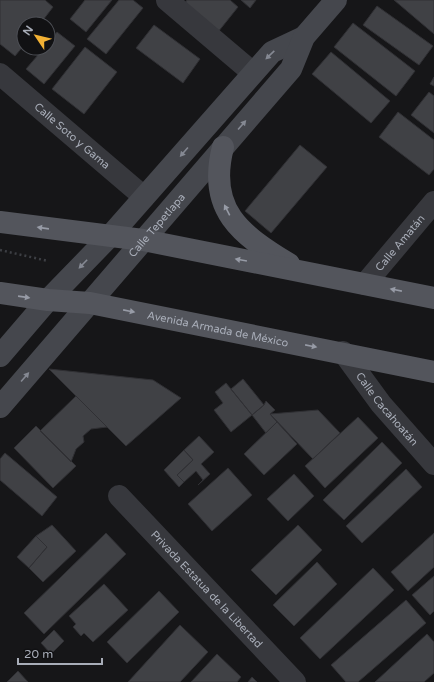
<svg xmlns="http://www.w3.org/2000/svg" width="434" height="682" font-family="'Varela Round',sans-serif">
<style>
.building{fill:#404145;stroke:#303034}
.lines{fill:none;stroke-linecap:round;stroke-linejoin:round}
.path{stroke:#3d3f44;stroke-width:2.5;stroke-dasharray:2 3;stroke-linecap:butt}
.street{stroke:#37383d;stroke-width:22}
.secondary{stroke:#45474d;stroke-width:22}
.primary{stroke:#53555c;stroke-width:22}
.oneway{fill:#858993}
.oneway2{fill:#979ba6}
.labels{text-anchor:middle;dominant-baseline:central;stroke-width:3.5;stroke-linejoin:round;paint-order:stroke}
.street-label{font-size:11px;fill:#a8adb8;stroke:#111113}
</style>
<rect width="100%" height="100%" fill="#161618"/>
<path class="building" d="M0,0H45L53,7L40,24H24V45L15,56L0,44Z
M85,0H112L86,32L70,19Z
M119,0H133L143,8L106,54L87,39Z
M187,0H230L238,7L218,32L184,4Z
M241,0H256L250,8Z
M394,0H434V34Z
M377,6L433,46L419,65L363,25Z
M353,23L415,71L396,96L334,47Z
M154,25L200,59L183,83L136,48Z
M57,32L75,46L44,84L26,69L44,48H48V43Z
M85,47L117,72L84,114L52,89Z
M331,52L390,101L371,123L312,74Z
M434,77V86L430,84Z
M429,92L434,96V133L411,115Z
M398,112L434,140V169L429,175L379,137Z
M300,145L327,167L271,233L245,211Z
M49,369L153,380L181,398L126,446Z
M243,379L264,405L252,415L231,389Z
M226,383L252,415L231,432L214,410L223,403L215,392Z
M76,396L107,427L91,429L83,436L84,442L76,449L71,462L40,431Z
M266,401L275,410L270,414L277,422L266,433L252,415L264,405Z
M318,410L340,433L313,459L270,414Z
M358,417L378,438L325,488L305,466Z
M277,422L297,444L264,475L244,454Z
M36,426L76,466L53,488L14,448Z
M199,436L214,452L201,464L210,474L198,485L203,480L196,471L184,482L177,475L193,460L184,450Z
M382,442L402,463L344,520L323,500Z
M184,450L193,460L177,475L184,482L179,487L164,470Z
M5,453L57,497L42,516L0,480V459Z
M228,468L252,495L212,531L188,504Z
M406,469L422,487L362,543L346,526Z
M294,474L314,496L288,521L267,499Z
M52,525L76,551L43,582L29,568L47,547L36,536Z
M298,525L322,550L276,595L251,570Z
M106,533L126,554L44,634L24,613Z
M434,533V567L408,591L391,572Z
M36,536L47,547L29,568L17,557Z
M317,562L337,584L294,626L273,605Z
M373,568L394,590L320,659L300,638Z
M434,576V611L430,615L412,595Z
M104,584L128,610L93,642L84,633L81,636L73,627L76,624L69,616Z
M159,591L179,612L127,663L107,642Z
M406,600L426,623L358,682H346L331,665Z
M180,625L208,652L180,682H128Z
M54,630L64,641L51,654L41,643Z
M427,634L434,642V673L424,682H375Z
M217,654L241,677L237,682H191Z
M18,671L28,682H7Z
M252,677L257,682H248Z"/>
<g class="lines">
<path class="path" d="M0,250L48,261"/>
<g class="street">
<path d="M167,0L253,73"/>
<path id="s1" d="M0,74L144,197"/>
<path id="s2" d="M365,284L434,202"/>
<path id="s3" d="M343,352L381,404L434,464"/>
<path id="s4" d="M119,496L295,682"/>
</g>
<g class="secondary">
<path d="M0,356L48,300L110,236L272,52L304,37"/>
<path id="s5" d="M0,407L291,69L304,37L336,0"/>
</g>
<g class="primary">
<path d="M223,147C207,210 240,234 289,264"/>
<path d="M0,222L143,240L434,298"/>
<path id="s6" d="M0,293L48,300L90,303L434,372"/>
</g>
</g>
<defs><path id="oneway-solid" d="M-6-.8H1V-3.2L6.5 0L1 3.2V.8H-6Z"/></defs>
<g class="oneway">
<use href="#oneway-solid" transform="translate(270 55) rotate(136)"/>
<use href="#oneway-solid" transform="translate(242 125) rotate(-49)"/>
<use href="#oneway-solid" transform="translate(184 152) rotate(131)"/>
<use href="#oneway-solid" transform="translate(83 264) rotate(134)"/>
<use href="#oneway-solid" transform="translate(25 377) rotate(-49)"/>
</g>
<g class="oneway2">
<use href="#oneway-solid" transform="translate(227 210) rotate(-117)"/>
<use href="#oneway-solid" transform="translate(43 228) rotate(-172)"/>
<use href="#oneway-solid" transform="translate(241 260) rotate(-170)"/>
<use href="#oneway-solid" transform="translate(396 290) rotate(-169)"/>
<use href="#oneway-solid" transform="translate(24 297) rotate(8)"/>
<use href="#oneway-solid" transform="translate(129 311) rotate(11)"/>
<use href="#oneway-solid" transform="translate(311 346) rotate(11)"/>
</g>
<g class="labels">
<g class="street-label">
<text stroke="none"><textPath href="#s1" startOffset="95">Calle Soto y Gama</textPath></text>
<text stroke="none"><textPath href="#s5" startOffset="240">Calle Tepetlapa</textPath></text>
<text stroke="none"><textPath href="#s2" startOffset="54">Calle Amatán</textPath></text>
<text stroke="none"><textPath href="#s6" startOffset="221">Avenida Armada de México</textPath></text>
<text stroke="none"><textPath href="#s3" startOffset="72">Calle Cacahoatán</textPath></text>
<text stroke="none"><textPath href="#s4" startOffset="128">Privada Estatua de la Libertad</textPath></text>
</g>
</g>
<g transform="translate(36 36) rotate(305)"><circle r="19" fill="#111113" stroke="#4d4f55"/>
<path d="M0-3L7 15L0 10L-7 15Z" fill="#f2b134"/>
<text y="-6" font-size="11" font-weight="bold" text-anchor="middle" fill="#a8adb8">N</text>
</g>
<path d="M18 658v6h84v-6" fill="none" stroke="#a8adb8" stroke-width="2"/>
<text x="24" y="658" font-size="12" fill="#a8adb8" stroke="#111113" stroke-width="3" paint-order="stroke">20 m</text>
</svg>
